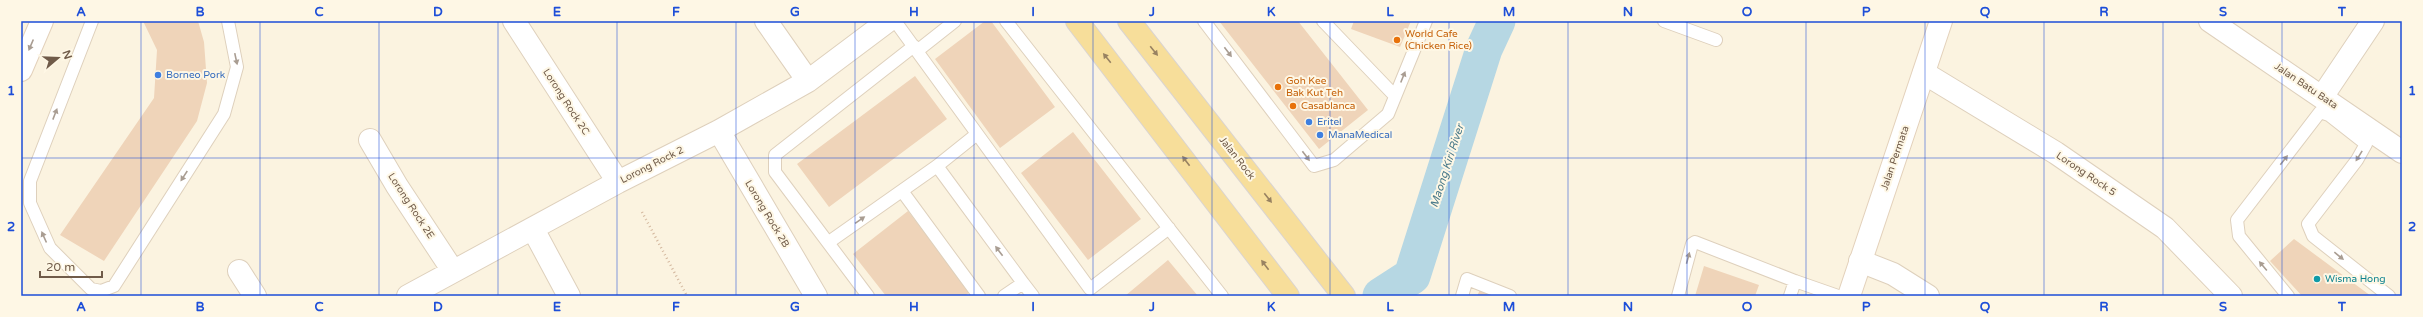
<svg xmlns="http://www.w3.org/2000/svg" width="2423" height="317" font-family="'Varela Round',sans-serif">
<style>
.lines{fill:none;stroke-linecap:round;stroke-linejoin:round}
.river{stroke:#b6d7e3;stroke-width:37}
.building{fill:#efd4b9}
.lane-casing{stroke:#ded0bc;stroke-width:14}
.street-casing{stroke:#ded0bc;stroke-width:24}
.secondary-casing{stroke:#e3d1bb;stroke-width:24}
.primary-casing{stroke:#dad4d0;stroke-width:24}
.path{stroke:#d3b79d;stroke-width:2.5;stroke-dasharray:1 3;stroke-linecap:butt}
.lane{stroke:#fff;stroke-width:12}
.street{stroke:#fff;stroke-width:22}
.secondary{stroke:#fff;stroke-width:22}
.primary{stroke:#f7de9a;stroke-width:22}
.oneway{fill:#a99d92}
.oneway2{fill:#988261}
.grid{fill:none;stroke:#1d4ed8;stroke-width:1;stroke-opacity:0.55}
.food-dot{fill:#e8710a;stroke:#fef7e5;stroke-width:1.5}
.shop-dot{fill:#3f7fe0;stroke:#fef7e5;stroke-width:1.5}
.culture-dot{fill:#0f9aa8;stroke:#fef7e5;stroke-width:1.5}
.labels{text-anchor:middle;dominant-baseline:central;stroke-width:4;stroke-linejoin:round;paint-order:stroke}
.food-label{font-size:10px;fill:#c56008;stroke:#fef7e5;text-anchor:start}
.shop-label{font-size:10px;fill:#366cbe;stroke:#fef7e5;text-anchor:start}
.street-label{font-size:10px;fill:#705b49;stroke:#fef7e5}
.culture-label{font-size:10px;fill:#0d838f;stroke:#fef7e5;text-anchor:start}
.water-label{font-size:11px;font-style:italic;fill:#477889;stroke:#fef7e5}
.neatline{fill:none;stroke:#1d4ed8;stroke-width:1.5}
.grid-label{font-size:13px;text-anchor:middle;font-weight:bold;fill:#1d4ed8}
</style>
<rect width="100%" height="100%" fill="#fbf3e0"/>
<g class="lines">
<path class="river" d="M1381,296L1412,276L1484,49L1497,21"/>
</g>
<path class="building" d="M143,21H198L204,42L207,83L197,121L104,261L60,235L154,98L157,50Z
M985,21H991L1055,107L1000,148L935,59Z
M1219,21H1298L1368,110L1319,149Z
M1354,21H1411L1400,47L1351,29Z
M915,76L947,119L829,207L797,164Z
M1073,132L1141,219L1088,260L1021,173Z
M908,211L970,292L965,296H886L853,254Z
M2294,239L2371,296H2302L2270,261Z
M1168,260L1198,296H1125Z
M1704,266L1759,285L1755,296H1695Z
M1481,288L1502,296H1477Z"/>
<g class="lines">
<defs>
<path id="lane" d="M92,21L30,181V203L50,248L91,289L101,291L114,286L224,114L237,67L228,21
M895,21L1090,289L1169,228
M1006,21L1222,296
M1204,21L1314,166L1334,160L1388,114L1426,21
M1323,21L1395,96
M1664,21L1716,40
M917,51L955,21
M937,166L1023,283
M902,191L979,296
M829,242L937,166L977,134
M868,296L775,172V155L914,46
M1004,296L1023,283L1033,296
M1462,296L1467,279L1510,296
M1678,296L1692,244L1695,242L1795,281L1838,296
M1790,296L1795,281
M2288,296L2239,236L2237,220L2320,112L2329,115L2366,144L2357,160L2308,224L2313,236L2389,296"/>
<path id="street" d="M514,21L618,182
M766,21L808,81
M2210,21L2402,152
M1924,73L2056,153L2165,228L2231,296
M2322,97L2373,21
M719,131L816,296
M370,140L397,186L453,271
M533,229L569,296
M1860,261L1893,274L1928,296
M239,271L255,296
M408,296L618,182L719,131L808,81L888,21"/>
<path id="secondary" d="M21,70L42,21
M1849,296L1941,21"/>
<path id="primary" d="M1077,21L1288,296
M1129,21L1344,296"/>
</defs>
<use href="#lane" class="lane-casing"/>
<use href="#street" class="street-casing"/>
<use href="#secondary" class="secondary-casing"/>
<use href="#primary" class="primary-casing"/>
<path class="path" d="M642,212L687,296"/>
<use href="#lane" class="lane"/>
<use href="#street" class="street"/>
<use href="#secondary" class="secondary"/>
<use href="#primary" class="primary"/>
</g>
<defs><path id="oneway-solid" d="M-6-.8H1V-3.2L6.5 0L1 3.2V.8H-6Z"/></defs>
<g class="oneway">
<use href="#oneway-solid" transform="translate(31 45) rotate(113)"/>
<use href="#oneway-solid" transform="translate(1228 52) rotate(53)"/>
<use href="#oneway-solid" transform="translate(236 59) rotate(78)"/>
<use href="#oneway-solid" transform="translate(1403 77) rotate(-68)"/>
<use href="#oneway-solid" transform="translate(55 114) rotate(-69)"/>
<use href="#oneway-solid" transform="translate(1306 156) rotate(53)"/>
<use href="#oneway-solid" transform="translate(2359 156) rotate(122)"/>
<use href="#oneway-solid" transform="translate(2284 160) rotate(-52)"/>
<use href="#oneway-solid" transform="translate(184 176) rotate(123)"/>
<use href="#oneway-solid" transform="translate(860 220) rotate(-35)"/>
<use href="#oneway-solid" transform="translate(44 237) rotate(-114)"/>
<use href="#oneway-solid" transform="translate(999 251) rotate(-127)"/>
<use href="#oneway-solid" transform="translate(2339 256) rotate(39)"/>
<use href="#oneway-solid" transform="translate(1688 258) rotate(-75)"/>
<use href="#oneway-solid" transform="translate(2263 266) rotate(-130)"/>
</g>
<g class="oneway2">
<use href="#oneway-solid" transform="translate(1154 51) rotate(51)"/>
<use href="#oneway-solid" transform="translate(1107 58) rotate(-129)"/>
<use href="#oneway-solid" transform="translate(1186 161) rotate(-127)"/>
<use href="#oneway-solid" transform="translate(1268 198) rotate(52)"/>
<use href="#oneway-solid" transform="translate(1265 265) rotate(-127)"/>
</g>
<path class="grid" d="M141,21V296M260,21V296M379,21V296M498,21V296M617,21V296M736,21V296M855,21V296M974,21V296M1093,21V296M1212,21V296M1330,21V296M1449,21V296M1568,21V296M1687,21V296M1806,21V296M1925,21V296M2044,21V296M2163,21V296M2282,21V296M21,158H2402"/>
<g class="food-dot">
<circle cx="1397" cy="40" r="4"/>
<circle cx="1278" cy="87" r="4"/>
<circle cx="1293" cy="106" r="4"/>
</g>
<g class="shop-dot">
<circle cx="158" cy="75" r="4"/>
<circle cx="1309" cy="122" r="4"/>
<circle cx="1320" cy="135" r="4"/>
</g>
<circle class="culture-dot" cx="2317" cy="279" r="4"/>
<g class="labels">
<g class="food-label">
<text x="1405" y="34">World Cafe<tspan x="1405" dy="12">(Chicken Rice)</tspan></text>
<text x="1286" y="81">Goh Kee<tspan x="1286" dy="12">Bak Kut Teh</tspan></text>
<text x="1301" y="106">Casablanca</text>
</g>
<g class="shop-label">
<text x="166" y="75">Borneo Pork</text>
<text x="1317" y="122">Eritel</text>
<text x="1328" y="135">ManaMedical</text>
</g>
<g class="street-label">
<text transform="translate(2306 86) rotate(34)">Jalan Batu Bata</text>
<text transform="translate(566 102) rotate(57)">Lorong Rock 2C</text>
<text transform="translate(1237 158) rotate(52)">Jalan Rock</text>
<text transform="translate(1895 158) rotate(-71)">Jalan Permata</text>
<text transform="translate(652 165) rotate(-27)">Lorong Rock 2</text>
<text transform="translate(2086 174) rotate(34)">Lorong Rock 5</text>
<text transform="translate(411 206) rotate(57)">Lorong Rock 2E</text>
<text transform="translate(767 214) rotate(59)">Lorong Rock 2B</text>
</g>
<g class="culture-label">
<text x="2325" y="279">Wisma Hong</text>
</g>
<g class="water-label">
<text transform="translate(1447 166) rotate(-72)">Maong Kiri River</text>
</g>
</g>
<rect width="2423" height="317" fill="none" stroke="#fef7e5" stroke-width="44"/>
<g transform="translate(58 58) rotate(71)" stroke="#fef7e5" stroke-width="3" paint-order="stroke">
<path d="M0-3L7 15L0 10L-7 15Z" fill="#705b49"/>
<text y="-6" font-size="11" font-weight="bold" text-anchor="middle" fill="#705b49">N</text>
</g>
<path d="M40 271v6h62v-6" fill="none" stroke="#705b49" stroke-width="2"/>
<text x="46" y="271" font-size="12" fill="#705b49" stroke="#fef7e5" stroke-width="3" paint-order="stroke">20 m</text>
<rect x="22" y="22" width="2379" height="273" class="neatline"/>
<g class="grid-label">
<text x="81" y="16">A</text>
<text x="200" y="16">B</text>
<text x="319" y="16">C</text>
<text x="438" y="16">D</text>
<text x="557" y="16">E</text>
<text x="676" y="16">F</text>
<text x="795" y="16">G</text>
<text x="914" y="16">H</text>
<text x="1033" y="16">I</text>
<text x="1152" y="16">J</text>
<text x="1271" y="16">K</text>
<text x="1390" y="16">L</text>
<text x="1509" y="16">M</text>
<text x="1628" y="16">N</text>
<text x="1747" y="16">O</text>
<text x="1866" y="16">P</text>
<text x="1985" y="16">Q</text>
<text x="2104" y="16">R</text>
<text x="2223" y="16">S</text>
<text x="2342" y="16">T</text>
<text x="11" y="95">1</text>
<text x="2412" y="95">1</text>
<text x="11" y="231">2</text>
<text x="2412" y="231">2</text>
<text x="81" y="311">A</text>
<text x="200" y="311">B</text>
<text x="319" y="311">C</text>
<text x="438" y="311">D</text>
<text x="557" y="311">E</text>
<text x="676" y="311">F</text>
<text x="795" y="311">G</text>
<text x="914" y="311">H</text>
<text x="1033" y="311">I</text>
<text x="1152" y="311">J</text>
<text x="1271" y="311">K</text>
<text x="1390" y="311">L</text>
<text x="1509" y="311">M</text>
<text x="1628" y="311">N</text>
<text x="1747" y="311">O</text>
<text x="1866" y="311">P</text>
<text x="1985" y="311">Q</text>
<text x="2104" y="311">R</text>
<text x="2223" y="311">S</text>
<text x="2342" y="311">T</text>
</g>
</svg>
